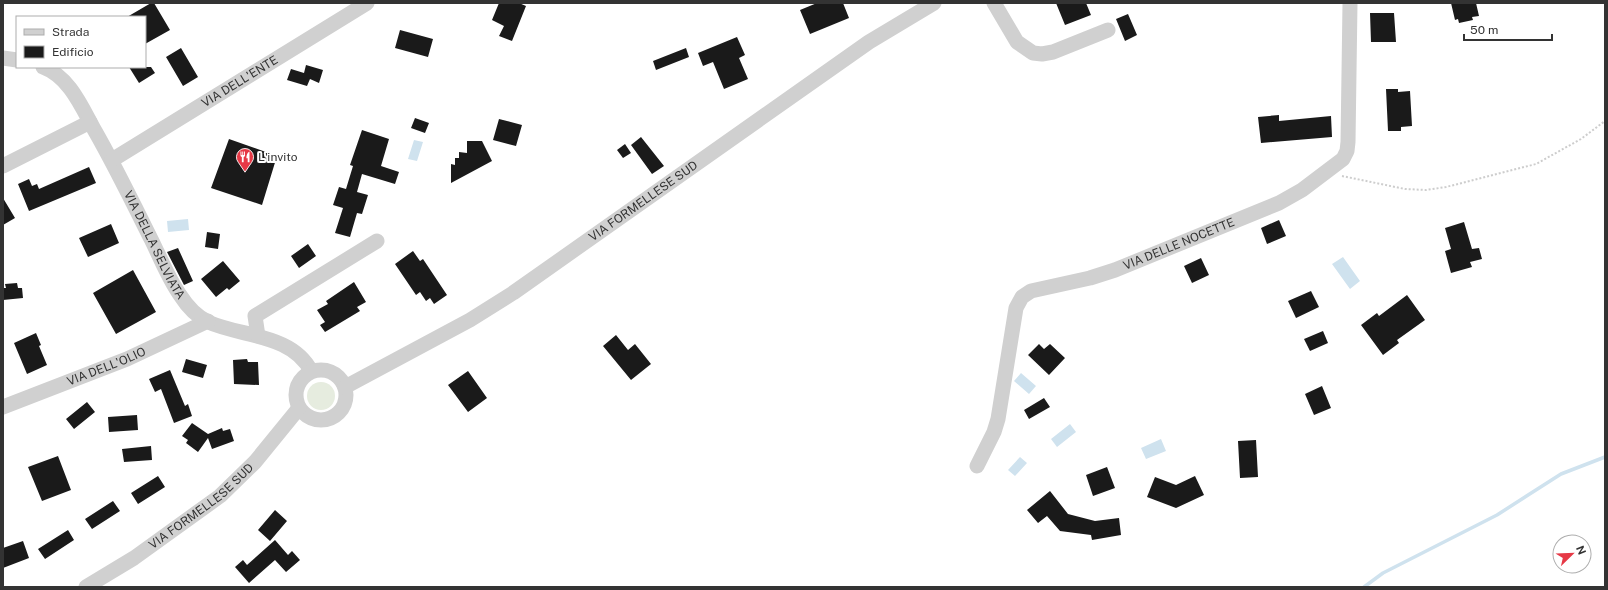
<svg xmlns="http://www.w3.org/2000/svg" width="1608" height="590" font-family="'Public Sans',sans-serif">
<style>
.green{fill:#e6ecdf}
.water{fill:#cfe2ee}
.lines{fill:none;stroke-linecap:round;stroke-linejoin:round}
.stream{stroke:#cfe2ee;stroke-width:3.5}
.building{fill:#1a1a1a}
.path{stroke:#cdcdcd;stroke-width:2;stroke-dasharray:2 2;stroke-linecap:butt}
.minor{stroke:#d0d0d0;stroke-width:15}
.labels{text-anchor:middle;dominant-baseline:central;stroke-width:4;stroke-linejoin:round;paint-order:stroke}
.street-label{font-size:12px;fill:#333;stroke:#fff}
.poi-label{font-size:12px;fill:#333;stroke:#fff;text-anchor:start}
</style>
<rect width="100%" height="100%" fill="#fff"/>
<path class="green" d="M307 396a14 14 0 1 1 28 0a14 14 0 1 1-28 0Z"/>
<path class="water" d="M414,140L423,142L417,161L408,159Z
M188,219L189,230L168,232L167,221Z
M1343,257L1360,281L1350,289L1332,264Z
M1021,373L1036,386L1029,394L1014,381Z
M1070,424L1076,432L1057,447L1051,439Z
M1161,439L1166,451L1146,459L1141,448Z
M1020,457L1027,463L1015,476L1008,470Z"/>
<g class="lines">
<path class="stream" d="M1364,587L1383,573L1497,515L1561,474L1605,457"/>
</g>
<path class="building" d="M151,3H154L170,30L145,44V17H127Z
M499,3H519L526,6L512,41L499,36L504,26L492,20Z
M817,3H843L849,18L810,34L800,10Z
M1056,3H1086L1091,15L1065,25Z
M1451,3H1476L1479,16L1472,17L1473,20L1459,23L1458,19L1455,20Z
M1370,13H1394L1396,42H1371Z
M1128,14L1137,35L1125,41L1116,19Z
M400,30L433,39L428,57L395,48Z
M737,37L745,55L739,58L748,79L724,89L713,62L703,66L698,53Z
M181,48L198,77L183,86L166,57Z
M686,48L689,57L656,70L653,61Z
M306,65L323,70L319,83L310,79L307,86L287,80L291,69L304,73Z
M129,67H151L155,73L139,83Z
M1386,89H1398V92L1410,91L1412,126L1401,127V131H1388Z
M1279,115V121L1331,116L1332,137L1261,143L1258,117Z
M415,118L429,123L425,133L411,128Z
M499,119L522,125L516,146L493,140Z
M362,130L389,139L381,166L399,172L395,184L362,174L357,192L368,195L362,214L357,213L350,237L335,233L343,208L333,205L339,187L346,189L353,166L350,165Z
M641,137L664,166L652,174L631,145Z
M229,139L277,156L262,205L211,188Z
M467,141H482L492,161L451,183V164L455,165V158H459V152L467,153Z
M625,144L631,153L623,158L617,150Z
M89,167L96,183L29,211L18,184L29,179L32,186L37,184L39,189Z
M3,198L15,218L3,225Z
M1279,220L1286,236L1267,244L1261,228Z
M1464,222L1472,249L1479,248L1482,259L1470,262L1472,267L1451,273L1445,251L1451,249L1445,228Z
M111,224L119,243L88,257L79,238Z
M207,232L220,234L218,249L205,247Z
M308,244L316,256L299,268L291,256Z
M178,248L193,281L184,285L167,252Z
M413,251L420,261L423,259L447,295L434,304L430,298L426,301L420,292L416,295L395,264Z
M1201,258L1209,275L1192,283L1184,266Z
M223,261L240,281L229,290L227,288L216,297L201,279Z
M133,270L156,312L116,334L93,293Z
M354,282L366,302L357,307L360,311L325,332L320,325L325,322L317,310L328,304L326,301Z
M17,283L18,288H22L23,298L3,300V288H6L5,284Z
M1311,291L1319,307L1296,318L1288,301Z
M1407,295L1425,320L1397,340L1399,343L1383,355L1361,325L1377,313L1379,316Z
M1323,331L1328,343L1310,351L1304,339Z
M36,333L41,345L39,346L47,365L27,374L14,343Z
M616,335L628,350L635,344L651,364L631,380L603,346Z
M1039,344L1044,349L1050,344L1065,358L1049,375L1028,355Z
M186,359L207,365L203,378L182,372Z
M247,359L248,362H258L259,385L234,384L233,360Z
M170,370L185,406L188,404L192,416L174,423L161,389L155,392L149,379Z
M468,371L487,398L468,412L448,385Z
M1322,386L1331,408L1314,415L1305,394Z
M1044,398L1050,407L1029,419L1024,410Z
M87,402L95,412L74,429L66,419Z
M137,415L138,430L109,432L108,417Z
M192,423L208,434L222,428L223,431L230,429L234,441L212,449L208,438L198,452L186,443L188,440L182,436Z
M1256,440L1258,477L1240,478L1238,441Z
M151,446L152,460L124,462L122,449Z
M58,456L71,490L42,501L28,467Z
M1107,467L1115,488L1093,496L1086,475Z
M158,476L165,487L138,504L131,493Z
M1195,476L1204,495L1176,508L1147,497L1155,477L1176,485Z
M1050,491L1068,514L1095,521L1119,518L1121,535L1092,540L1091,535L1060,531L1047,516L1038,523L1027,510Z
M113,501L120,511L92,529L85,519Z
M275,510L287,521L270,541L258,530Z
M68,530L74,540L45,559L38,549Z
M275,540L288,555L292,551L300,560L286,572L275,560L249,583L235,567L243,560L247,565Z
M23,541L29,558L3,568V548Z"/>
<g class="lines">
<path class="path" d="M1342,176L1405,189L1426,190L1446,187L1536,164L1581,139L1605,121"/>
<g class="minor">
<path d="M994,3L1017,42L1033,53L1042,54L1053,52L1108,30"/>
<path d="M3,58L17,60"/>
<path id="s1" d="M43,67C70,77 82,108 95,131C115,166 133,203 151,239C160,257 168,278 180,295C187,306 196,316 208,322C242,337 292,334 311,371"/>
<path id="s2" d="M112,160L367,3"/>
<path d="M3,166L90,122"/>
<path d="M258,336L255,316L377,241"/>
<circle cx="321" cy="395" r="25"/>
<path id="s3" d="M345,387L470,320L513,293L869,42L934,3"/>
<path id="s4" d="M3,407L127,359L208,321"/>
<path id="s5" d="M977,466L994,432L998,419L1016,308L1022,297L1031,291L1090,278L1115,270L1279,203L1302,190L1343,159L1347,151L1348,142L1350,3"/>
<path id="s6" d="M86,587L134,558L220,496L255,462L299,408"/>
</g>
</g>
<defs>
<symbol id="restaurant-pin" viewBox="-11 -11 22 30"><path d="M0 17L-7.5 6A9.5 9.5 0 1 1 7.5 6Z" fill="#e63946" stroke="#fff"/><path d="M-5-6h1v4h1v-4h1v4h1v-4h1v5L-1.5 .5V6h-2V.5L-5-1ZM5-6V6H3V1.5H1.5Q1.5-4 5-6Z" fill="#fff"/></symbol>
</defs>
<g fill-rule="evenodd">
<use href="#restaurant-pin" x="235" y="147" width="20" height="27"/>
</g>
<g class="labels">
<g class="street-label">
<text stroke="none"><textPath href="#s2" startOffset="150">VIA DELL'ENTE</textPath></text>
<text stroke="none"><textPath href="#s3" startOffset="352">VIA FORMELLESE SUD</textPath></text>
<text stroke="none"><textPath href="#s5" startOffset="343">VIA DELLE NOCETTE</textPath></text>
<text stroke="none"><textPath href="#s1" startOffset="213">VIA DELLA SELVIATA</textPath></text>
<text stroke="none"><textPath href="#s4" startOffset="111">VIA DELL'OLIO</textPath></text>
<text stroke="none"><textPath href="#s6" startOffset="141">VIA FORMELLESE SUD</textPath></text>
</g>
<g class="poi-label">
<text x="258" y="157">L'invito</text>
</g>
</g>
<rect width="1608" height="590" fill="none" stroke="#333333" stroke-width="8"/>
<rect x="16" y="16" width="130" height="52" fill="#ffffff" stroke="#adadad"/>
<rect x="24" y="29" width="20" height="6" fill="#d0d0d0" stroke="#adadad"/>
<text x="52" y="36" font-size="12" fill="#333333">Strada</text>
<rect x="24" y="46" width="20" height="12" fill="#1a1a1a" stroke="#adadad"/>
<text x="52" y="56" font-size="12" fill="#333333">Edificio</text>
<g transform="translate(1572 554) rotate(67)"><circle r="19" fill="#ffffff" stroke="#adadad"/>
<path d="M0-3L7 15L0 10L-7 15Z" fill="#e63946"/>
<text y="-6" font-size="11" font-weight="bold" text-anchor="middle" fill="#333333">N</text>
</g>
<path d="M1464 34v6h88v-6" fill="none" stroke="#333333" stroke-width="2"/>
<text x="1470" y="34" font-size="12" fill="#333333" stroke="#ffffff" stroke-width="3" paint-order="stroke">50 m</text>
</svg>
